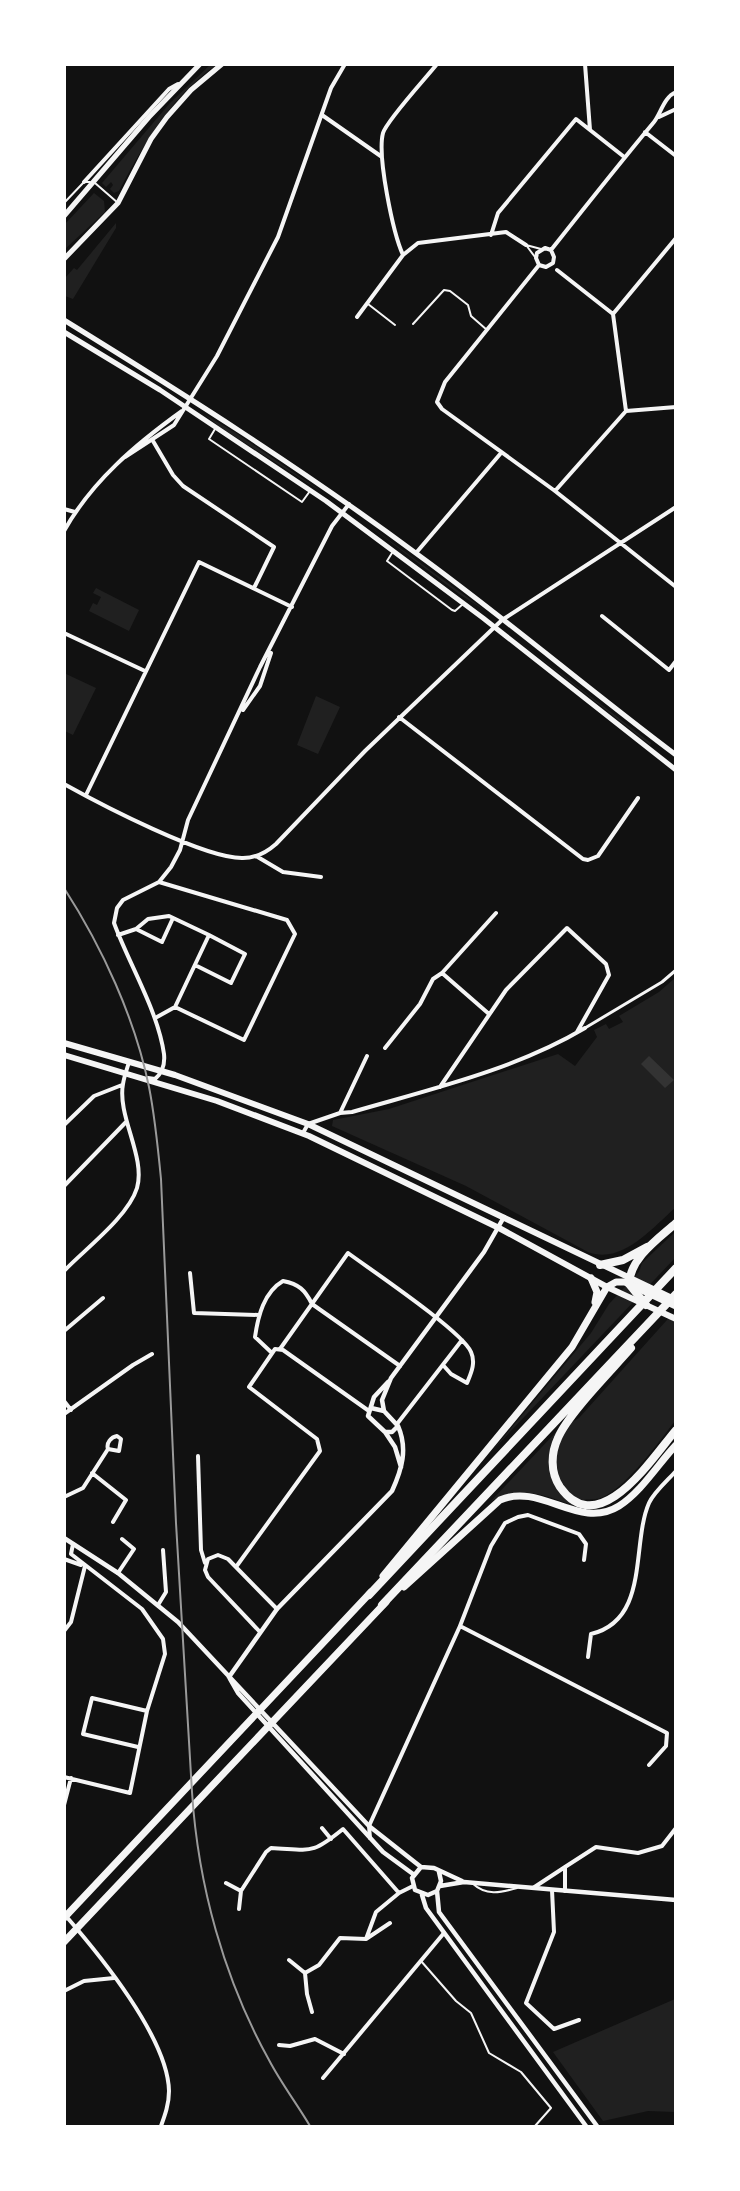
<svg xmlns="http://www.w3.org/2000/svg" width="740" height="2191" font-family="Ubuntu,sans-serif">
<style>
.green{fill:#202020}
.water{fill:#333}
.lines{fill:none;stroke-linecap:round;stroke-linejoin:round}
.service{stroke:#f5f5f5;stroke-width:2}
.pedestrian{stroke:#f5f5f5;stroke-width:3}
.minor{stroke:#f5f5f5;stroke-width:4}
.tertiary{stroke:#f5f5f5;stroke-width:4.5}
.secondary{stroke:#f5f5f5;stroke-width:5}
.primary{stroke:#f5f5f5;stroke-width:6}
.trunk{stroke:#f5f5f5;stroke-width:7}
.motorway{stroke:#f5f5f5;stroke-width:8}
.rail{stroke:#9a9a9a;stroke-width:2}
</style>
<rect width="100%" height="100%" fill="#111"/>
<path class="green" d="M210,65H216C170,98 145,142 119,191L114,193L110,189L113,185L111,182L106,187L102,183L170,103Z
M94,193L104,201L105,212L65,249V224Z
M116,223V228L73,299L65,296V278L74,268L77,270Z
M204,414L236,433L331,498L220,427Z
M360,519L486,611L459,594Z
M96,588L139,610L129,631L89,611L93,603L97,605L101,597L93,593Z
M510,634L651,743L650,745Z
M64,673L96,688L73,735L65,731Z
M316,696L340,707L318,754L297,745Z
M675,978V1208C652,1228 622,1265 588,1252L466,1186L332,1126L333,1120L389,1109L558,1054L575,1066L597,1037L594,1030L606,1024L609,1029L623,1022L619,1016L659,992Z
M675,1232V1258L491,1452L591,1333L609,1304L639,1272L642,1263Z
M675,1311V1421C658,1443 628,1485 603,1497C592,1502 585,1496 572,1505C540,1493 524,1487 491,1501L557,1431L579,1418Z
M675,1999V2112L648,2111L603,2121L553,2052Z"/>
<path class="water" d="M649,1056L674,1080L665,1088L641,1064Z"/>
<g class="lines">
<path class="service" d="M95,183L118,203
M64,203L84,182H90
M526,245L541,249
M526,245L535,257
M368,304L395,325
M413,324L444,290L450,291L468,305L471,316L487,330
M215,429L209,439L302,502L310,491
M392,553L387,561L452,610L455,611L463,604
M472,1883C486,1896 500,1893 517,1888
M421,1961L456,2001L471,2013L489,2053L521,2072L551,2108L535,2126"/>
<path class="pedestrian" d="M585,1028L662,982L676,970"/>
<path class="minor" d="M585,64L590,130L623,156
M322,115L382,157
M659,117L676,109
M645,132L676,156
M84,182L169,89L178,84
M491,235L498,213L576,119L590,130
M551,250C585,207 619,164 654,122C661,113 664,97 676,92
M403,255C393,233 377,156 383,133C387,120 426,78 437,64
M539,265L445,382L437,402L442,409L555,491L676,587
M539,265L546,267L553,263L554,257L551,250
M539,265L536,258L537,253L545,248L551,250
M557,270L613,314L626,411
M613,314L676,238
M357,317L403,255L418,243L506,232L526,245
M153,441L173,475L183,486L274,547L254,588
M125,457L174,425L217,356L278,237L331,88L345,64
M555,491L626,411L676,407
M64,509L75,512
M64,531C92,481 136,444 182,411
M416,553L501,453
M602,616L669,670L676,661
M64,633L145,671
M243,710L260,686L271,653
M399,717L583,859L588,860L598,856L638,798
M64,784C100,804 205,859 243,858C255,858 267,852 276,844L365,751L502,620L676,507
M86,795L199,562L292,607
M256,856L283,872L321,877
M159,882L287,920L295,934L244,1040L175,1007
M136,929L162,942L173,918
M118,935L136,929L148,919L169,916L209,935L175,1007L157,1017
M195,965L231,983L245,954L209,935
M489,1014L442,973L496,913
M385,1048L420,1004L433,979L442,973
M148,1078L155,1079C163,1072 165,1063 164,1054C158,1011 129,964 114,923L117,908L123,900L159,882L171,867L180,850L188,820L260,667L332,526L349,504
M440,1087L506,990L567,928L606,964L609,975L577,1032
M340,1113L367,1056
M64,1125L94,1096L122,1085
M303,1133L308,1124L340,1113L352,1112C431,1089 514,1070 585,1028
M64,1186L126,1122
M64,1271C85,1249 128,1217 137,1188C146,1157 117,1116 123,1084C124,1077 127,1069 129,1062
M190,1273L194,1313L259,1315
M64,1331L103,1298
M280,1349L348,1253C371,1270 462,1331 471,1352C476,1363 471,1373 467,1383L451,1374L443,1365
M272,1353L255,1337C258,1316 264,1292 283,1281C299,1284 305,1290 312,1304L400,1366
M64,1401L71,1410
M64,1414L133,1365L152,1354
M397,1424L462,1340
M198,1456L201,1550L205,1563
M92,1473L126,1500L113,1522
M64,1497L83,1488L108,1449C106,1443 111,1437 117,1436L121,1439L119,1451L108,1449
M64,1559L81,1565
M236,1567L320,1451L317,1439L249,1387L275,1349L283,1350L369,1411
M118,1573L134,1549L122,1539
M158,1605L166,1592L163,1550
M460,1626L667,1733L666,1746L649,1765
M64,1631L71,1622L85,1566
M260,1632L208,1577L205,1570L208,1559L218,1555L228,1559L277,1609
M588,1657L591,1634C650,1620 631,1544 649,1503C654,1492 667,1481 676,1471
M138,1747L83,1734L92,1698L147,1711
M64,1777L130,1793L147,1711L165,1654L163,1639L142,1609L71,1554L73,1544
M64,1805L71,1778
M322,1828L331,1839
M370,1838L369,1826L460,1626L491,1546L505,1523L518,1517L528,1515L579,1534L586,1544L584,1560
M226,1883L241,1891
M533,1888L565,1867
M552,1890L554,1932L526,2003L554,2029L579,2020
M565,1891V1867L596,1847L638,1853L662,1846L676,1828
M239,1909L241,1891L266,1852L271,1848C312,1850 311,1855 343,1829L399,1893
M65,1915C99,1954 168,2038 169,2091C169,2104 165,2115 161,2126
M366,1939L376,1912L399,1893L413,1886
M289,1960L305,1973L307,1994L312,2012
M305,1973L319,1965L340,1938L366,1939L390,1923
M64,1991L84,1981L114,1978
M279,2045L290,2046L315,2039L344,2054
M323,2078L444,1933"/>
<path class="tertiary" d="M371,1408L384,1411L398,1426L392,1432H385L368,1416L374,1397L388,1382
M384,1411L382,1400L391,1378L484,1252L504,1217
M385,1432L395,1447L401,1467
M64,1538L118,1573L178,1622L369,1826L421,1867
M229,1677L277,1609L392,1491C402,1469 408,1449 398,1426
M230,1679L238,1693L383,1852L413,1874
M439,1872L441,1881L437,1891L428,1895L415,1890L412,1878L421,1867L434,1868L462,1881
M440,1886L464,1882L676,1900
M437,1891L439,1912L597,2126
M422,1895L426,1908L586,2126"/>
<path class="secondary" d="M64,216L149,117L200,64
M64,259L118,203L151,139L167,117L191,90L222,64
M64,320C184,394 304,470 417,554C505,618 588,689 676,755
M64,332L160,390L326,501L483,618L676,770"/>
<path class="primary" d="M64,1043L175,1075L308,1124L674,1299
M64,1055L217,1101L309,1136L499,1228L607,1287L676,1319"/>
<path class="trunk" d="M591,1278L597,1292L595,1302
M383,1576L572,1347L607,1287L616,1282H625L676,1306
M404,1587L500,1500C541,1482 579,1531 619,1506C642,1491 658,1464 676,1445
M64,1918L371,1592
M64,1942L386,1602"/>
<path class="motorway" d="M600,1265L623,1260L647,1247
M646,1305L629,1284C630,1258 658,1239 676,1223
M631,1348C612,1370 568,1414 558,1438C551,1453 550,1472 560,1487C599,1542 652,1458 676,1430
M369,1595L676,1268
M382,1605L676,1294"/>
<path class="rail" d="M64,888C102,947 135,1018 149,1087C155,1117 158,1148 161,1179L176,1523L192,1792C198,1885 224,1979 269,2060C281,2083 297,2104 310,2126"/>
</g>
<rect width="740" height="2191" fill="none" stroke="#ffffff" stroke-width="132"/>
</svg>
